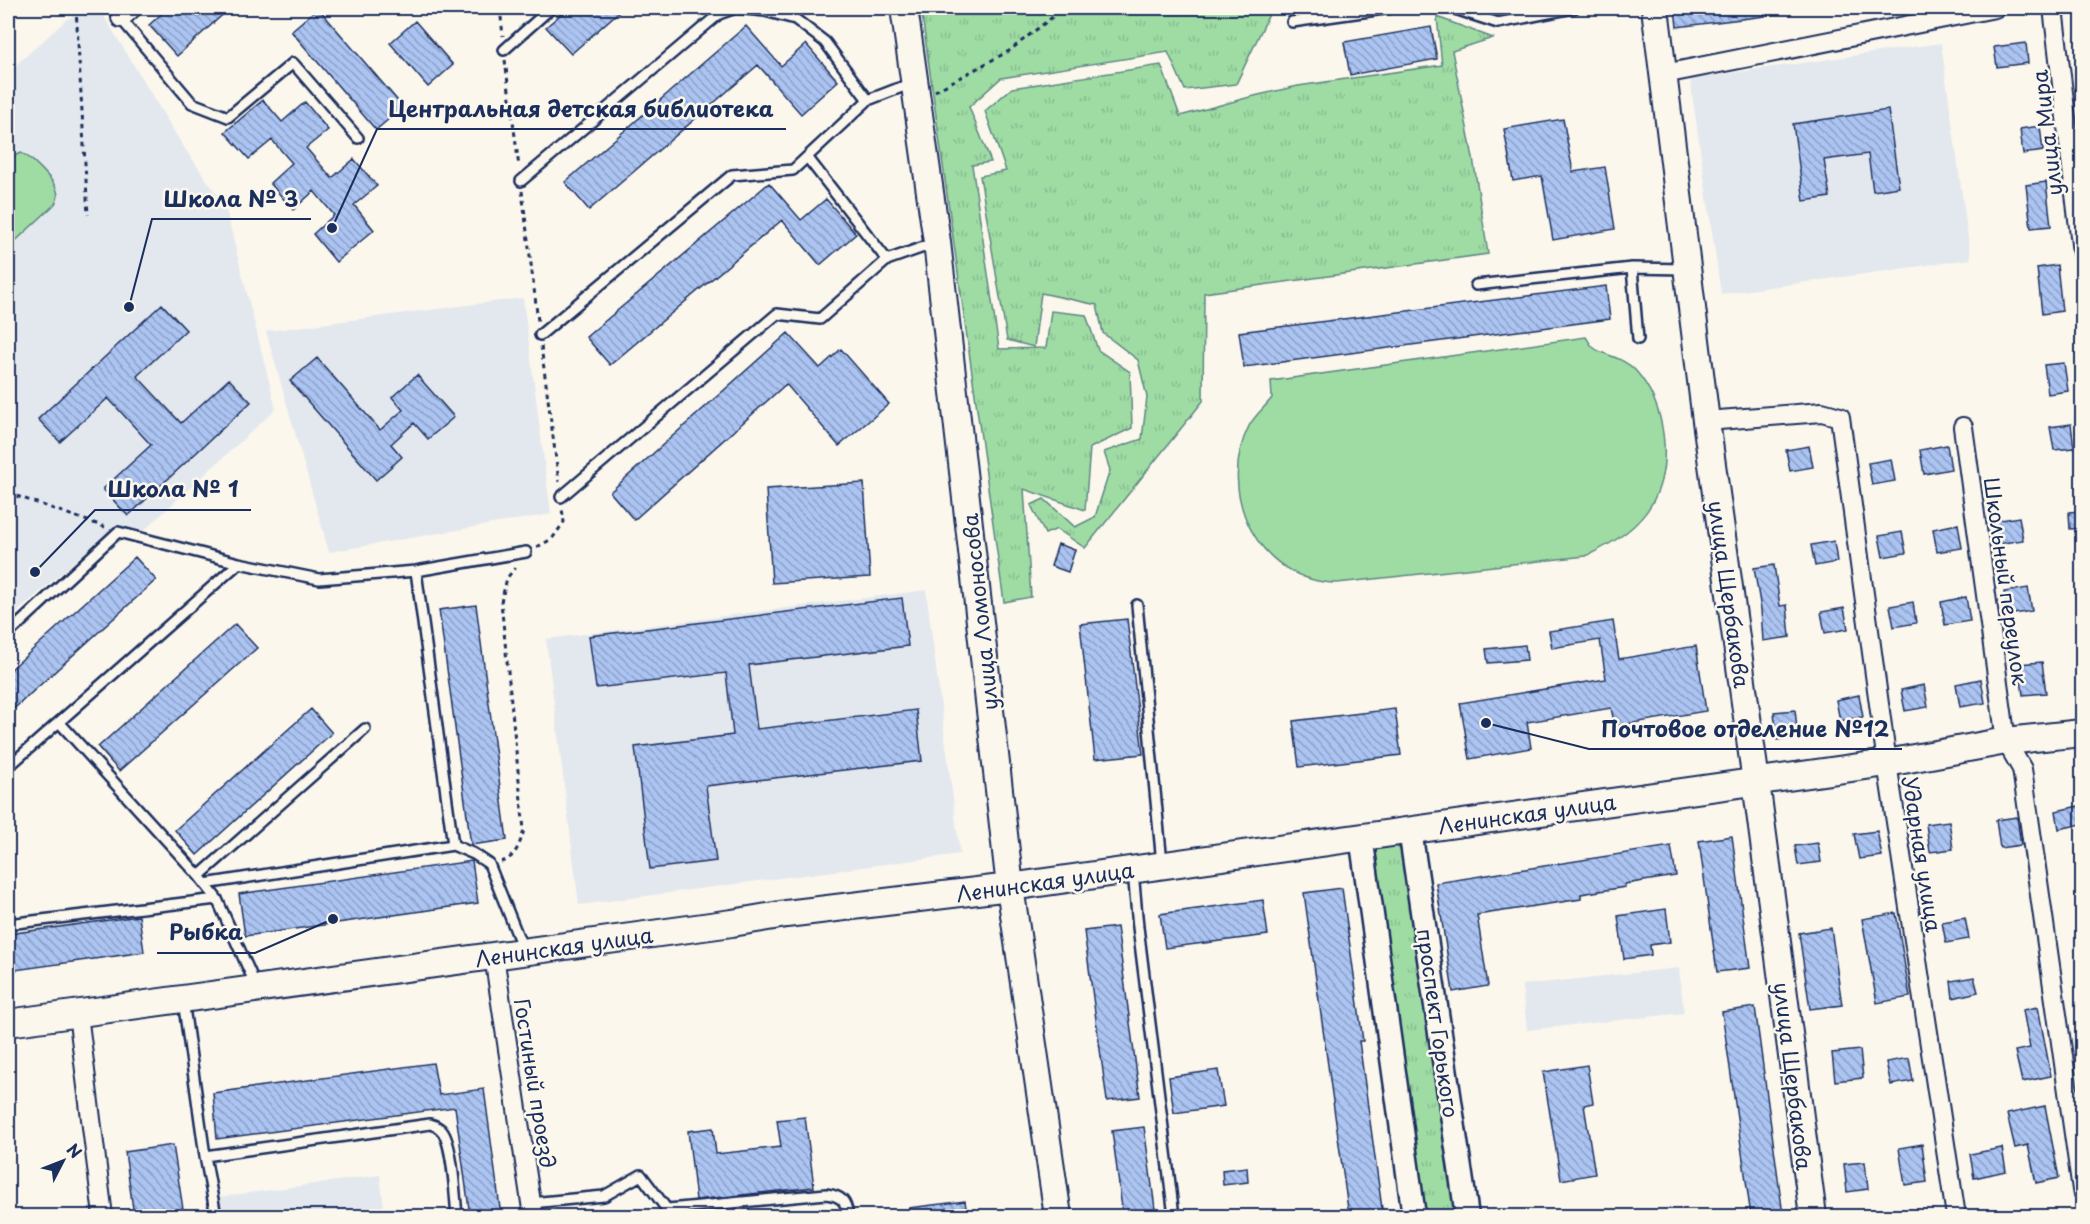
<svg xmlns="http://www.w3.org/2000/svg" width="2090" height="1224" font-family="'Playpen Sans',sans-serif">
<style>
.built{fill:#e3e8ee}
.grass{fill:url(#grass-tufts);stroke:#5d8681;stroke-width:1.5}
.garden{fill:#9fdca4;stroke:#5d8681;stroke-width:1.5}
.building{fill:url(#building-back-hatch);stroke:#1b2f5e;stroke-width:1.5}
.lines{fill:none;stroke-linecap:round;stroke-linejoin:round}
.service-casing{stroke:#1b2f5e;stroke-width:14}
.minor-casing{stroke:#1b2f5e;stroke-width:22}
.tertiary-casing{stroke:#1b2f5e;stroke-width:27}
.secondary-casing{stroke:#1b2f5e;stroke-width:30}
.path{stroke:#1b2f5e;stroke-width:3;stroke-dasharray:4.5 4.5;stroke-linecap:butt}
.service{stroke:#fbf7ec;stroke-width:9}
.minor{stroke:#fbf7ec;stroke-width:18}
.tertiary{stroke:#fbf7ec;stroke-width:22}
.secondary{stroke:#fbf7ec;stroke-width:26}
.labels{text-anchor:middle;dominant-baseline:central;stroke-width:5;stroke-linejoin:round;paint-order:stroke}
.street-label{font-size:21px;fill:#1b2f5e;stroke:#fbf7ec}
.leader{fill:none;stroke:#1b2f5e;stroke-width:2}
.callout-dot{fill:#1b2f5e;stroke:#fbf7ec;stroke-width:2}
.callout-label{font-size:22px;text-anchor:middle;font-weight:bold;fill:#1b2f5e;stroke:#fbf7ec;stroke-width:5;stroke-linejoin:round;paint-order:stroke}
</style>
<defs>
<pattern id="grass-tufts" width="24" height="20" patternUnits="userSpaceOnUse" patternTransform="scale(1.5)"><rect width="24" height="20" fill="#9fdca4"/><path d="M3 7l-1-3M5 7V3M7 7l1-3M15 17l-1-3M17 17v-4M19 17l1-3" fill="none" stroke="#88bd90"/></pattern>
<pattern id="building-back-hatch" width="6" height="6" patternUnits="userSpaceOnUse" patternTransform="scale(1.5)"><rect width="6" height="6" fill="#acc4f2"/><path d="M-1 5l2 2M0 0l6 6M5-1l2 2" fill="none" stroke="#8ba0c7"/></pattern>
</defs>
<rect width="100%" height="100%" fill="#fbf7ec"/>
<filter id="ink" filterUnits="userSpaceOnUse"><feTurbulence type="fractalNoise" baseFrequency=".0167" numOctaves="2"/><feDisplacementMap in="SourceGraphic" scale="12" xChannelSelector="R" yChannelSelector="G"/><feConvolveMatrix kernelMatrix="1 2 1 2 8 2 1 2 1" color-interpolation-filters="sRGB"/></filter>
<g filter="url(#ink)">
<path class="built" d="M86,8H99L181,143L225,206L276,409L139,535L116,525L8,620V72L65,21Z
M1941,43L1971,259L1721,294L1690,79Z
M523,298L551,514L329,552L266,331Z
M926,590L960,854L579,905L546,639Z
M1679,968L1684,1013L1527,1030L1522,985Z
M380,1175L385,1216H208L205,1199Z"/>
<path class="grass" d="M921,8H1272L1236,84L1185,90L1168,52L1001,78L969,107L991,162L972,165L999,349L1046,348L1051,311L1086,315L1098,350L1130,372L1132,428L1090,448L1085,510L1024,489L1031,597L1004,602Z
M1437,17L1493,38L1452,51L1473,158L1488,254L1204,293L1203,401L1085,548L1057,529L1045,534L1031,505L1044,499L1075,527L1095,517L1110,470L1104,452L1142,439L1147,397L1138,360L1103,333L1097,305L1041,293L1034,347L1007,340L980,176L1006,171L985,111L1012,88L1161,65L1180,116L1250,97L1298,86L1442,65Z
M1392,842L1402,851L1455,1216H1423L1373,855L1382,844Z"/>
<path class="garden" d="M21,153C30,156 55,181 57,191C59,196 57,200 55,204L8,248V161L14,156Z
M1586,337C1588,340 1591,346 1594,348C1605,356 1623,357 1635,370C1666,404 1674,465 1651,505C1637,529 1610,545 1586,556L1337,583C1259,582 1215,494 1249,426C1254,416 1265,407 1272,398L1271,381Z"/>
<path class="building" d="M168,8H230L177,56L149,25Z
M318,8L403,107L376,130L291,31Z
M568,8H623L571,54L546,27Z
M1675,8H1764L1765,16L1677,27Z
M415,21L453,65L428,87L390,43Z
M746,26L781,66L806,44L838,81L801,114L758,65L589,210L565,182Z
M1431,27L1437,59L1350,75L1344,42Z
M2026,43L2028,63L1997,67L1994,47Z
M263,100L282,122L305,102L328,130L306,148L332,178L354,159L377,186L354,205L374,230L336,262L313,234L334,215L314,191L293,210L270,183L292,163L272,140L249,159L225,132Z
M1888,110L1899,187L1873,191L1868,154L1824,160L1830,197L1804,201L1793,124Z
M1563,119L1573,172L1605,167L1615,229L1553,240L1542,176L1513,181L1504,129Z
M2040,126L2043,151L2023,154L2020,129Z
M2046,182L2051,226L2031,228L2026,185Z
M769,183L801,220L826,199L856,234L820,265L782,220L610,365L586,337Z
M2057,265L2062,311L2042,314L2037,268Z
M1606,286L1610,319L1244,367L1239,332Z
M162,304L186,330L137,376L181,423L229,379L251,402L128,516L103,489L151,445L108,398L60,442L38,419Z
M788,333L820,368L841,349L889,404L839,446L786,384L634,520L610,492Z
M317,358L380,430L403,410L392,397L417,375L454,417L428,439L414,423L391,444L402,457L376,480L290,381Z
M2064,363L2068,391L2048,394L2044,365Z
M2071,424L2074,448L2054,450L2050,427Z
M1947,445L1951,469L1924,474L1920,450Z
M1809,446L1813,467L1790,471L1786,450Z
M1891,459L1895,481L1872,485L1868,463Z
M864,483L870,577L772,583L766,489Z
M2082,511V528L2070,529L2069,512Z
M2019,517L2023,540L1998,544L1994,521Z
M1958,524L1962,548L1937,552L1933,529Z
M1902,532L1906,553L1883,557L1879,536Z
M1834,541L1837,562L1815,566L1811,545Z
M1058,544L1075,550L1068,572L1051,566Z
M135,557L156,580L8,714V672Z
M1774,565L1780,606L1787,605L1790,637L1763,641L1761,609L1754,568Z
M2028,588L2032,611L2008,615L2004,592Z
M1966,597L1970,621L1945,625L1941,602Z
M902,598L908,646L749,665L757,729L916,710L922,761L706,786L716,861L650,869L635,747L733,735L726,673L596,688L589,636Z
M1913,602L1916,623L1894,627L1890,606Z
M476,605L507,840L471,845L439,610Z
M1844,608L1848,629L1825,633L1821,612Z
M1127,619L1143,754L1095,759L1080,624Z
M1613,621L1619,659L1696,646L1706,711L1615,726L1611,708L1527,722L1531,748L1470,759L1460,703L1606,679L1600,640L1552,648L1549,631Z
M235,624L257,648L119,771L98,747Z
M1525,645L1527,660L1488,663L1486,649Z
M2042,662L2046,693L2023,695L2019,664Z
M1981,679L1985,703L1960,707L1956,684Z
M1924,685L1928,707L1905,711L1901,690Z
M1859,695L1863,717L1840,721L1836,700Z
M311,709L332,733L197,855L175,830Z
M1395,709L1401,755L1299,767L1293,721Z
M1795,710L1798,737L1777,740L1774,712Z
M2079,806L2082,824L2059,829L2056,811Z
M2017,817L2021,845L2000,848L1996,820Z
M1949,821L1953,849L1930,852L1926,824Z
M1877,831L1882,856L1859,859L1854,834Z
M1732,836L1750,968L1717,972L1699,841Z
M1818,843L1821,862L1798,865L1795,846Z
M1671,846L1676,876L1625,884V887L1581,894V899L1477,915L1488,986L1453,992L1436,883Z
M472,861L478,903L245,936L239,894Z
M1342,888L1363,1041H1359L1383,1216H1349L1304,893Z
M1263,900L1268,935L1165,948L1160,914Z
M1666,909L1670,942L1650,945L1651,955L1624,959L1618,916Z
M1896,913L1910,997L1877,1003L1862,919Z
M139,916L144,952L8,971V934Z
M1965,918L1969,939L1946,943L1942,922Z
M1117,927L1140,1097L1107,1101L1084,931Z
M1831,928L1842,1005L1810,1009L1799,933Z
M1974,977L1978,992L1953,998L1951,981Z
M1755,1007L1783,1215L1769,1216H1751L1722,1012Z
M2038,1007L2051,1076L2022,1082L2015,1051L2030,1048L2023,1010Z
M1860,1050L1863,1078L1835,1081L1832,1053Z
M1909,1058L1913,1081L1891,1085L1886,1062Z
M433,1063L439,1095L484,1089L501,1216H470L455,1107L217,1139L213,1093Z
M1587,1065L1593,1103L1584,1105L1595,1174L1561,1180L1543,1072Z
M1218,1070L1224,1106L1174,1113L1169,1077Z
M2045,1106L2059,1178L2036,1183L2028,1145L2015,1148L2007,1114Z
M805,1117L814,1187L696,1200L688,1131L713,1128L716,1154L781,1147L777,1120Z
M1144,1127L1156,1216H1123L1112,1131Z
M1922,1144L1927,1182L1905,1185L1899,1148Z
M173,1145L183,1209L134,1216L125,1152Z
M2002,1148L2006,1171L1974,1178L1970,1154Z
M1865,1162L1868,1189L1847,1192L1844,1164Z
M1247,1167L1248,1182L1223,1185L1222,1170Z
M965,1201L967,1216H909V1208Z"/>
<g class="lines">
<defs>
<path id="service" d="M112,8L192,103L228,117L293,63L358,138
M1452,8L1498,23L1574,8
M1292,22L1391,8
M504,50L551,8
M807,157L887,260
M521,181L719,14L736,8L765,11L795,19L825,42L868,100
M1632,268L1638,339
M1476,285L1632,268L1685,269
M540,335L732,175L793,170L868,100L912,83
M561,497L777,314L820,319L887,260L935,243
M1137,605L1162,863
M8,634L118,532L239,563L319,579L416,571L526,552
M59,722L239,563
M8,767L59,722L199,876L217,899L256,986
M453,845L474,854L489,864L523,949
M1133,871L1138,927L1174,1216
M199,876L365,729
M205,884L453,845L416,571
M8,924L217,899
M183,1000L205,1156L430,1124C434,1125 439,1127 442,1131C453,1144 455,1198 457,1216
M205,1156L216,1216
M531,1203L604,1196L641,1175L672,1216
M668,1209L826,1194C842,1196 846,1201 848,1216"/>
<path id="minor" d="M2053,8L2082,253
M121,18L132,8
M1664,74L1995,8
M1706,421L1822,412L1840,417L1887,763L1956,1216
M1963,427L2006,741L2022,769L2082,1190
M494,956L533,1216
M78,1014L103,1216"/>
<path id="tertiary" d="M1410,830L1467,1216
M1361,836L1414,1216"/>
<path id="secondary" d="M904,8L937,242L1010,887L1058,1216
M1655,8L1706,421L1756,782L1813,1216
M8,1023L732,923L786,914L1010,887L1887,763L2006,741L2082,733"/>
</defs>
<use href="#service" class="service-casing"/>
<use href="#minor" class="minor-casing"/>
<use href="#tertiary" class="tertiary-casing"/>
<use href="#secondary" class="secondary-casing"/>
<path class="path" d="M76,8L88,215
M500,8L503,36
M8,13L15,8
M505,60L519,167
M935,91L1009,51L1064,8
M522,191L538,321
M541,346L559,482
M8,493L105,527
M537,547L552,539L564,522L562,509
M501,862C516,858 520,843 524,830L501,602L507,578L515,568"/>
<use href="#service" class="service"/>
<use href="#minor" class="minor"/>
<use href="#tertiary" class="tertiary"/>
<use href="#secondary" class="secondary"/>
</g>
</g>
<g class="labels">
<g class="street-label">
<text transform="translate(2046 133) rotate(-97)">улица Мира</text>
<text transform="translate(2007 581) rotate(82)">Школьный переулок</text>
<text transform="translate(1730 594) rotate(82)">улица Щербакова</text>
<text transform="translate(979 612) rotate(-96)">улица Ломоносова</text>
<text transform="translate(1527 813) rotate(-8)">Ленинская улица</text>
<text transform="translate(1923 854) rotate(81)">Ударная улица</text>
<text transform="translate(1045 881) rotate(-8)">Ленинская улица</text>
<text transform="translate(564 946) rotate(-8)">Ленинская улица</text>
<text transform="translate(1439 1023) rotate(82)">проспект Горького</text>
<text transform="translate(1794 1076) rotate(83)">улица Щербакова</text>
<text transform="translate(536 1083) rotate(81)">Гостиный проезд</text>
</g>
</g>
<path class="leader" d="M332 228L377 129H786M129 307L152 219H311M35 572L95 510H251M1486 723L1589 749H1902M333 919L255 953H157"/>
<g class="callout-dot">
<circle cx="332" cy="228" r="6"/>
<circle cx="129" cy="307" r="6"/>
<circle cx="35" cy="572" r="6"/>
<circle cx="1486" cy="723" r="6"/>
<circle cx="333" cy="919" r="6"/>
</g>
<g class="callout-label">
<text x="581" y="117">Центральная детская библиотека</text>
<text x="231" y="207">Школа № 3</text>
<text x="173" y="497">Школа № 1</text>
<text x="1745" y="737">Почтовое отделение №12</text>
<text x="206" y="940">Рыбка</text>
</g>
<rect width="2090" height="1224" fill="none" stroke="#fbf7ec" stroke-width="30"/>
<rect x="15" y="15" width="2060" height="1194" fill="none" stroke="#1b2f5e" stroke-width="2" filter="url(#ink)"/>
<g transform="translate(63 1161) rotate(48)" stroke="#fbf7ec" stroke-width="4.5" paint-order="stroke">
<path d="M0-4.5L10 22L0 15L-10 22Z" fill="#1b2f5e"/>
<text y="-9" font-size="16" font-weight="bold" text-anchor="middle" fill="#1b2f5e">N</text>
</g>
</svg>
